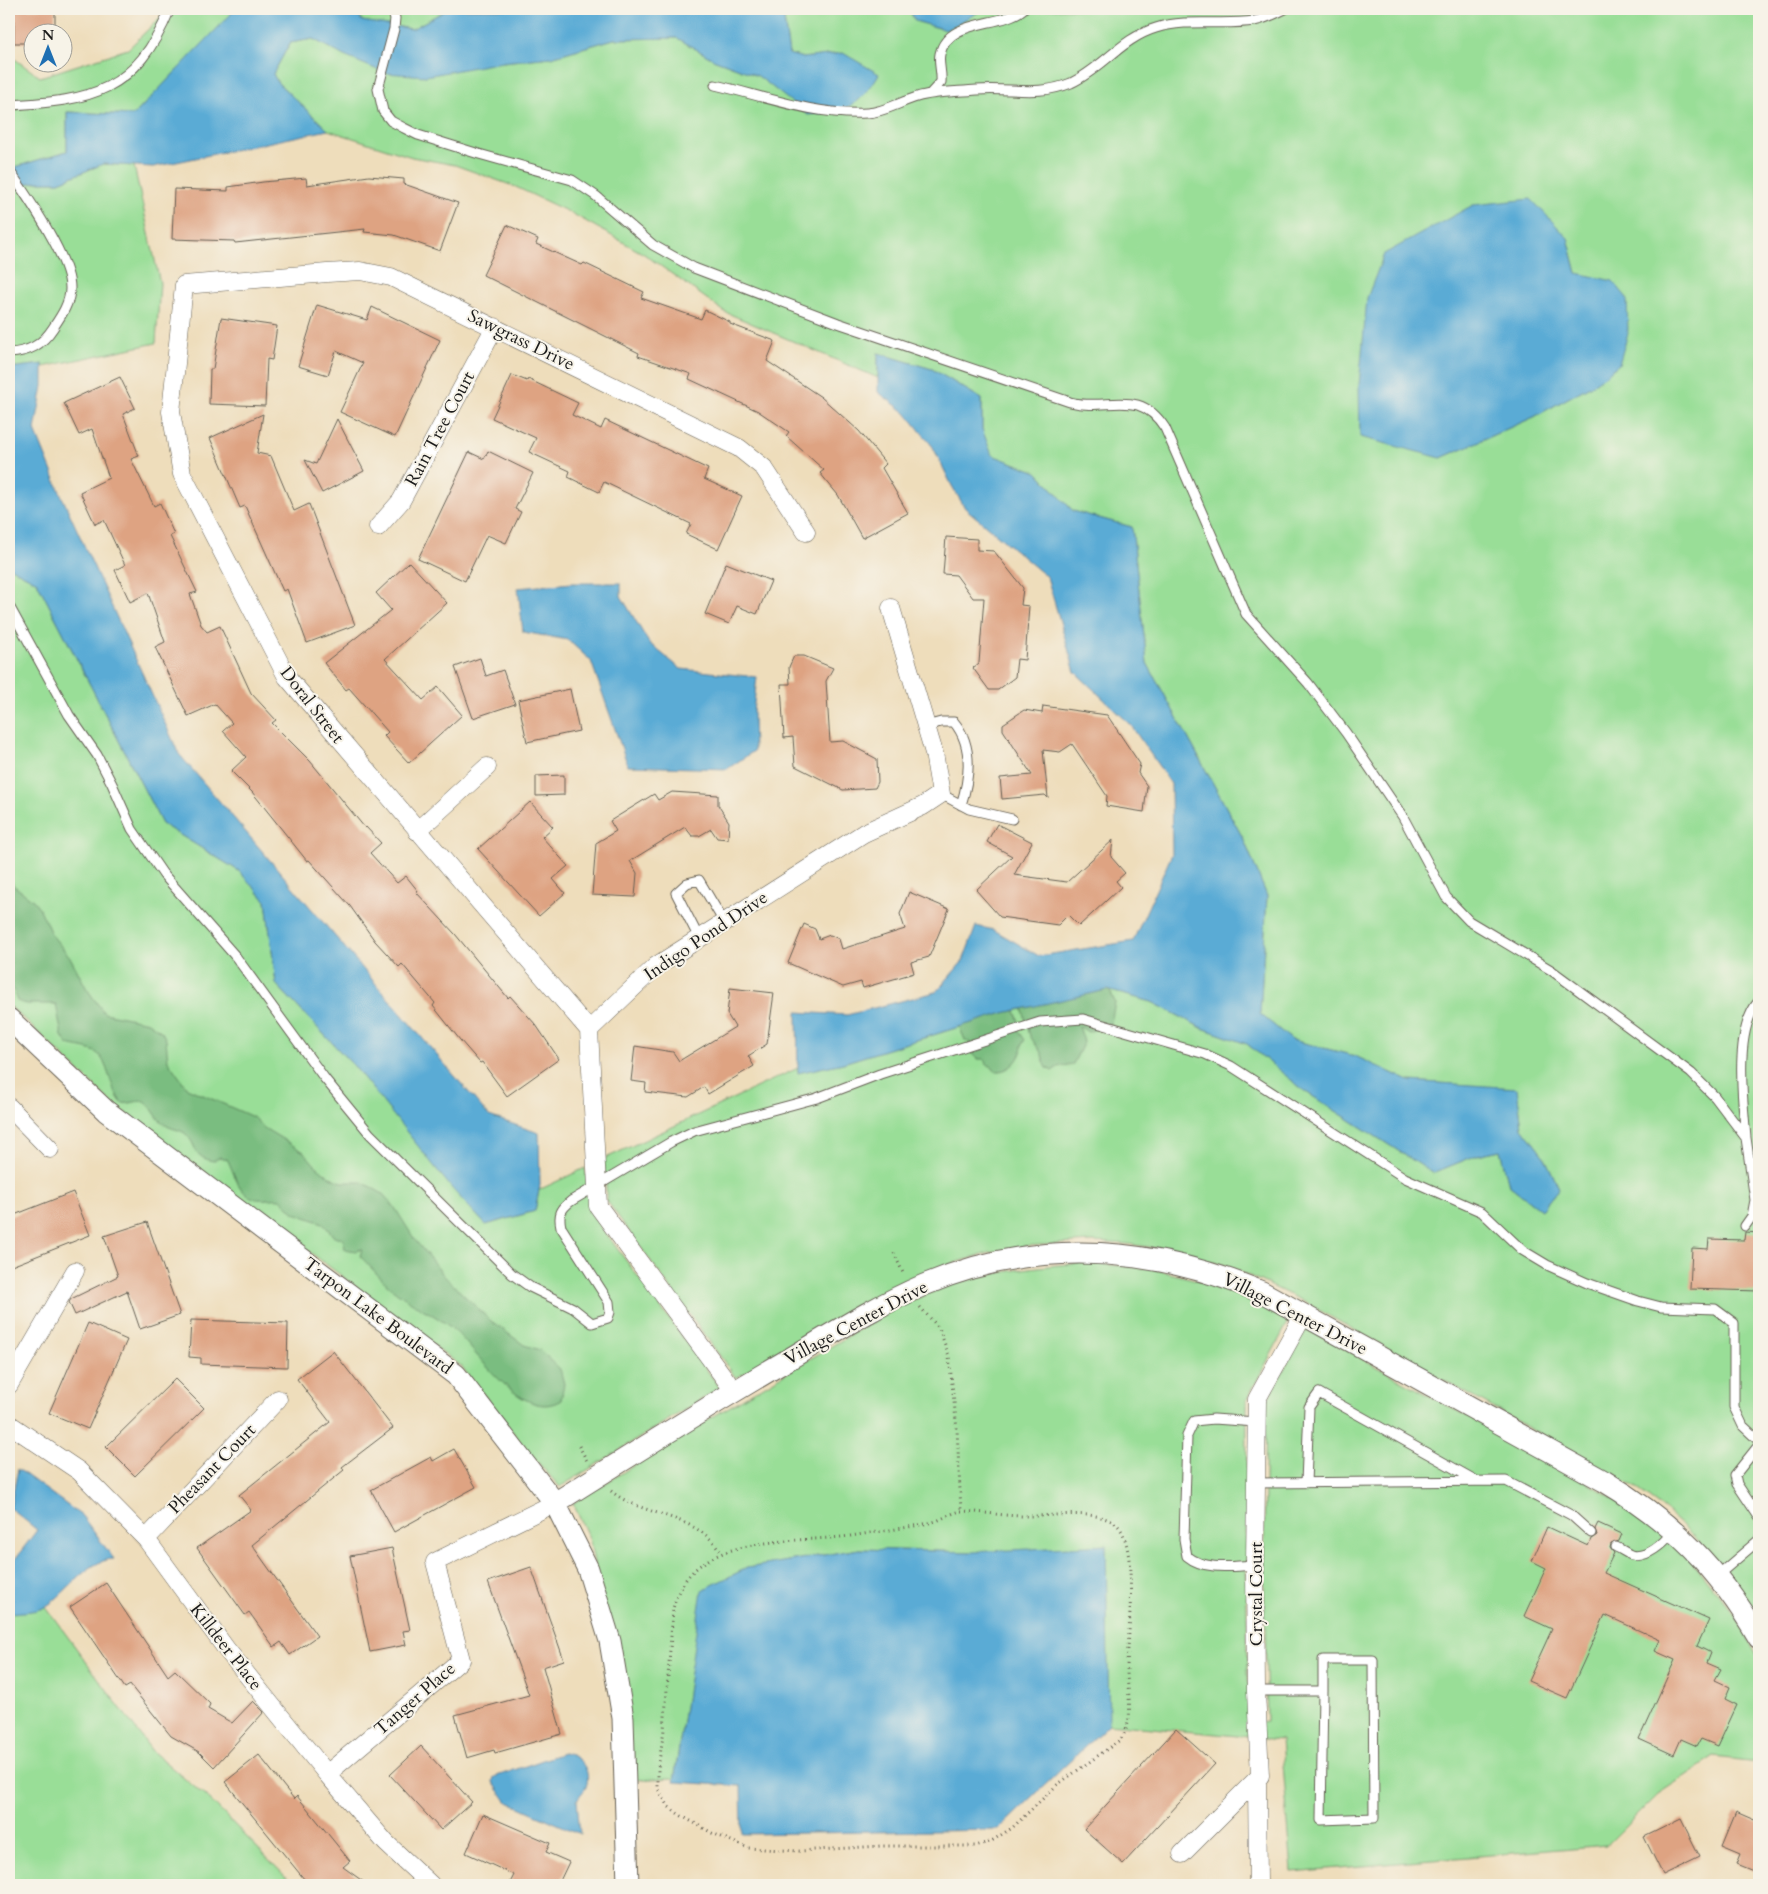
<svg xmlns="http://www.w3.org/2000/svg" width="1768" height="1894" font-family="Cardo,serif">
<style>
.green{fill:#99de97;stroke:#5a7d5a;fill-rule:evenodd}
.forest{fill:#7abd80;stroke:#4b6c4e}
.water{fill:#5aabd5;stroke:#3b6478}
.building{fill:#dea382}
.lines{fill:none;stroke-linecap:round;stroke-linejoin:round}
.service-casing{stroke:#666054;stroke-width:11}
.minor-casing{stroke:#666054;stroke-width:19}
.tertiary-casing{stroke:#666054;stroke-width:23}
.path{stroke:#666054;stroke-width:3;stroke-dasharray:1 4;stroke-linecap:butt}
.service{stroke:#fff;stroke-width:9}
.minor{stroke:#fff;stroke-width:18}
.tertiary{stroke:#fff;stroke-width:21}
.labels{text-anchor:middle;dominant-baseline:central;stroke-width:4;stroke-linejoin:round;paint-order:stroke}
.street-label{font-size:18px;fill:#1c1c1c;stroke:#f7f3e8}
</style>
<rect width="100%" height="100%" fill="#f7f3e8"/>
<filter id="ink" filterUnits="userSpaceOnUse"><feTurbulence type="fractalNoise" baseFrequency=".02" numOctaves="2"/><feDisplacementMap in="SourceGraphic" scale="10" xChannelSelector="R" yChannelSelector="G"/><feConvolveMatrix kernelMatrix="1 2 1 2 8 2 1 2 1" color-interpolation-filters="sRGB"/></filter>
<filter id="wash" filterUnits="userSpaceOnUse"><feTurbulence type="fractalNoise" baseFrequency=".0096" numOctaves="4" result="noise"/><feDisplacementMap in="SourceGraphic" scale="20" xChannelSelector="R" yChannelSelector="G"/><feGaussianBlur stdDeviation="1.12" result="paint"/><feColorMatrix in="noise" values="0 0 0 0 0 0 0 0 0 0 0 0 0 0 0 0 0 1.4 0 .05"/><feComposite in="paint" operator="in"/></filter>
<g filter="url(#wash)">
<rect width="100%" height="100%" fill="#edb"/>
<path class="green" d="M169,9H233L232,14L134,115L67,112V151L9,169V55L40,77L128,49Z
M356,9H448L412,29L362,21Z
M795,9H909L915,21L946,30L984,9H1759V1619C1729,1567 1688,1526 1639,1490L1301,1300L1265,1283L1225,1265L1156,1248L1127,1244L1092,1242L1024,1246L989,1253L951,1264L921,1275L736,1378L607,1201L604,1159L798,1068V1072L843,1063L1004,1013L1107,990L1152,1002L1202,1028L1247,1044L1306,1092L1433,1173L1477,1155L1500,1150L1509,1185L1541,1210L1559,1188L1545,1158L1522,1128L1517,1089L1409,1081L1355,1056L1292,1040L1260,1014L1267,896L1244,840L1147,663L1132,527L1073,511L1037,472L991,455L982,429V399L932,369L878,353V378L725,312L644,254L573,214L516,187L455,165L412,157L328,130L278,83L273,74L290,43L313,39L345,56L502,62L551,57L614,39L677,38L713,59L758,76L776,89L843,53L803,58L789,54L784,19ZM1568,238L1577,273L1597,382L1534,417L1441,458Z
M103,164L134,166L160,283L156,343L43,367V364L9,368V187L36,182H59Z
M9,567L37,582L162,824L239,871L266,901L276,984L354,1066L455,1191L486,1225L535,1211L539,1190L585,1168L591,1213L720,1388L560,1487L530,1454L461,1366L111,1102L9,1005Z
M1091,1263L1153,1269L1218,1285L1290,1319L1247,1399L1246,1565L1249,1723L1267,1721L1264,1565L1266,1402L1307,1328L1600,1490L1629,1508L1668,1538L1691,1560L1735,1616L1759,1658V1762L1714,1757L1658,1794L1607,1845L1292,1872L1281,1740L1108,1724L972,1552L859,1549L747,1568L703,1590L674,1780L672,1778L634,1780L590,1541L573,1503C655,1453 733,1403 815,1356C861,1329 906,1299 957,1283C1001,1270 1045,1265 1091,1263Z
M45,1606L152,1751L212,1802L294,1885H9V1608L11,1613Z"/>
<path class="forest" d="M9,877L13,885L34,901L40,909L51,934L70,957L87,989L104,1013L148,1022L162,1032L166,1040L168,1061L187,1088L253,1117L264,1128L304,1152L314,1164L330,1177L342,1182H362L383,1194L395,1208L415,1240L446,1278L491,1321L524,1345L540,1350L560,1369L564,1384L561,1400C524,1424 478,1353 456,1332C443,1319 417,1307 402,1296C386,1286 373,1269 360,1256L362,1249L356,1251L345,1249L343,1239L334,1237L323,1223L294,1213L281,1199C273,1198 265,1200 257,1199C238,1196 235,1173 227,1159L220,1157L213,1161C193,1157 198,1148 187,1135C180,1128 170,1130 163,1123C156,1118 152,1106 145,1102C138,1099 130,1105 122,1103C110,1089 108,1062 98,1054C91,1048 77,1048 68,1045L62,1036L56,1004H25L17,1001L14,991L9,986Z
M1107,985L1115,1002L1111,1023L1088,1032L1079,1026L1084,1042L1073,1064L1058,1067L1052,1071L1047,1068L1043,1060L1042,1054L1030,1036L1022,1006Z
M1014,1009L1019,1021L1018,1030L1025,1040C1020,1045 1023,1049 1020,1055C1015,1065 1006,1072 995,1071L991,1066L986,1064L984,1059H978L969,1050L970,1043L965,1040L958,1024Z"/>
<path class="water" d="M233,9H356L362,21L412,29L448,9H795L784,19L789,54L803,58L843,53L879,74C857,110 848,109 808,115L758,76L713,59L677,38L614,39L551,57L502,62L426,76L385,73L344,56L313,39L290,43L273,74L278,83L328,130L153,167L103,164L59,182H36L9,187V169L67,151V112L134,115L231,14Z
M909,9H984L946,30L915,21Z
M1531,199L1568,238L1577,273L1613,281L1627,298L1628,333L1619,364L1597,382L1534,417L1441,458L1360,437L1359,385L1367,298L1384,254L1473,205Z
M878,353L932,369L982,399V429L992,455L1037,472L1073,511L1132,527L1147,663L1244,840L1267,896L1260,1014L1292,1040L1355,1056L1409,1081L1517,1088L1522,1128L1545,1158L1559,1188L1541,1210L1509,1185L1500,1150L1477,1155L1433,1173L1306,1092L1247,1044L1202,1028L1152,1002L1107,990L1004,1013L843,1063L798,1073L797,1012L847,1015L936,992L963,961L976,926L994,930L1039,956L1133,941L1172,854L1171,784L1130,724L1075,672L1047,577L965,508L952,486L933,447L906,413L878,392Z
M43,364V386L35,430L63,499L179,754L489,1116L539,1133L540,1185L535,1211L486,1225L454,1191L354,1066L276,984L266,901L239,871L162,824L37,582L9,567V368Z
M572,583H621V596L649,643L681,669L757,677L753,712L754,751L727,769L628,766L591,661L568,640L523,632L518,588Z
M18,1469L82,1516L114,1559C85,1560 65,1597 43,1608C34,1612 20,1612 11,1613L9,1608V1567L37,1530L10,1508Z
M1106,1545L1109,1724L998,1830L742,1834L741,1786L674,1782L702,1590L747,1568L859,1549L972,1552Z
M563,1753C580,1755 592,1770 586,1787C584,1792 579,1795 577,1800L580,1834L506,1801L493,1782L494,1777Z"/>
<g id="blocks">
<path class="building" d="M14,9H55V32H32V43H14Z
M369,176L404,179V184L458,203L440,251L394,235L364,232L365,229L235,243L234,241L172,239L174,189L228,191V187L263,182L306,178L307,185Z
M507,225L538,239L536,244L582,265L584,263L644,292L641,298L701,319L705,310L730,322V324L775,341L767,361L821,397L859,431L886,464L882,468L908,513L862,538L838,495L820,473L824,470L786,436L789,432L758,411L689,379L691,374L638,356L639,353L483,275Z
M317,305L367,320L372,307L440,340L395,437L340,412L363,363L336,351L328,375L298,366Z
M221,318L277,326L272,360L267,359L265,406L209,404L210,369H213Z
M512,375L527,381L528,379L578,403L572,415L601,429L605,420L708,469L704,479L742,496L718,549L686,534L691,524L604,482L599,492L568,477L570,471L529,452L536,438L492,418Z
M120,377L135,408L123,414L139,456L131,459L154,506L160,503L174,534L170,536L197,592L190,594L201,625L207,632L220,626L251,693L276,720L272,723L310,761L365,828L366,827L381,843L370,853L397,883L406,876L418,891L416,892L455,934L508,998L510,996L536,1025L559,1059L507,1096L482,1062L480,1063L460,1040L433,1006L435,1003L402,964L399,967L375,941L350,906L309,860L307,861L252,792L231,771L246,757L223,731L232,723L215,704L188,716L155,647L165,642L148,593L130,602L115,570L125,565L104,520L95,524L80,492L109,478L92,429L79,435L64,403Z
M263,414L257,453L271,456L294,511L309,504L355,625L307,643L287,589L283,591L245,506L240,508L210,438Z
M337,419L364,471L322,493L305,460L316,464Z
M488,451L533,473L515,509L521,512L506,543L487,535L465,581L418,559L469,452L484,459Z
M946,537L977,539V550L994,551L1023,588L1021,605L1029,606L1025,660L1017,659L1015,677L998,690H989L973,668L979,663L984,598H973L956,575L943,574Z
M409,562L447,603L385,659L423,700L438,687L462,715L409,763L384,736L388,732L349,688L346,690L324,663L391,610L376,593Z
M726,563L771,581L757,614L737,606L729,624L705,614Z
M794,656H804L833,668L826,681L830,742L843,741L877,759L878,782L875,788L843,790L795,766L793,737L784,738L781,684H790L789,667Z
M480,658L486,676L503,670L515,704L473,718L455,667Z
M570,689L579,731L527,742L518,700Z
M1043,706L1107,715L1140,764L1138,773L1147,786L1144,812L1106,806L1107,796L1072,744L1060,752L1043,750L1048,798L1045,795L1002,799L1000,778L1032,775L1003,730V724L1024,710L1042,713Z
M564,775V795L536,796V776Z
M672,792L718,795V805L729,822L728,839L717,838L711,829L699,836H692L685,827L630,861L637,873L635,897L592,895L596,843L616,831L610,821L654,794L658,800Z
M530,802L553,827L542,837L568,866L553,879L565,893L539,916L478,849Z
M997,824L1032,842L1014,875L1067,882L1113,840L1111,857L1125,873L1116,881L1121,887L1079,926L1068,915L1058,925L1000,917L976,890L1012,856L987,842Z
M909,892L949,909L929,957L911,962L914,973L863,988L861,982L843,987L788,963L804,924L815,929L819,939L830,935L839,939L842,949L905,929L900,914Z
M730,988L774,993L767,1044L748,1056L754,1066L708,1094L704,1087L688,1097L645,1092L646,1083L631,1081L635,1046L673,1052L679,1061L735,1027L727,1014Z
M73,1192L90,1235L9,1267V1217Z
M147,1222L180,1315L140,1329L127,1291L75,1315L69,1302L71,1299L118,1276L104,1236Z
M1745,1232L1759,1233V1291L1690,1289L1692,1248L1708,1249L1709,1239L1744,1240Z
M191,1320L288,1323L287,1367L201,1364V1358L189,1357Z
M88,1323L127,1340L88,1429L49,1413Z
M333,1351L393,1428L342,1467L344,1470L252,1545L317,1636L290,1655L281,1642L274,1647L249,1612L245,1615L197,1548L251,1510L239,1495L330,1422L297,1379Z
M175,1379L204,1408L135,1476L106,1447Z
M454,1449L476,1487L394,1532L371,1490L431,1457L433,1461Z
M1598,1523L1622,1534L1619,1541L1611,1544L1610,1548L1614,1553L1604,1573L1709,1620L1697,1646L1711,1653L1707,1663L1721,1669L1715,1680L1730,1687L1725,1699L1737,1705L1718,1746L1701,1739L1697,1746L1681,1739L1674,1755L1639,1739L1675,1660L1655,1651L1660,1640L1605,1615L1567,1698L1528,1681L1552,1629L1524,1616L1546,1568L1532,1561L1547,1527L1588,1546L1591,1539L1597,1535L1595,1529Z
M392,1548L410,1630L403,1631L406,1645L370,1652L350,1556Z
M531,1567L564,1660L543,1667L562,1734L495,1753L494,1750L467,1758L455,1715L529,1695L488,1582Z
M106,1583L168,1676L175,1670L210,1704L208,1709L232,1723L253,1701L264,1712L214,1767L199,1752L171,1736L130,1685L125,1688L70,1607Z
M1176,1729L1215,1764L1123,1864L1084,1829Z
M421,1746L472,1802L441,1830L390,1775Z
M259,1755L294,1799L297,1796L350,1861L343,1867L368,1885H309L225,1782Z
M1736,1812L1759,1822V1873L1737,1864L1741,1854L1722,1846Z
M483,1814L550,1843L546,1852L569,1862L558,1885H509L514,1875L466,1853Z
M1681,1819L1700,1857L1663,1875L1644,1837Z"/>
</g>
</g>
<g filter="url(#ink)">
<use href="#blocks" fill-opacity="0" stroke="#666054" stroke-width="1"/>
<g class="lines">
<defs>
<path id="service" d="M391,9L395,18L394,29L378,89L383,111L391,121L404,128L418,135L479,154L572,180L596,196L653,245L694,268L838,323L1070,402C1108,412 1138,386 1165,428L1246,614L1308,683L1346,733L1403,817L1446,897L1469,921L1551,970L1691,1073L1715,1097L1746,1138L1755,1200L1752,1216L1745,1226
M715,85C764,96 816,116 867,113C885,112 900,102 917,97C936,91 958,92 977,90C1011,87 1036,97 1071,83C1102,69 1122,38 1156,28C1188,18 1221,26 1254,21C1265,19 1275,14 1285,9
M930,94L941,82C942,72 938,63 940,54C948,18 1001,28 1023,9
M9,105C92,101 136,92 170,9
M9,170C26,195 71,259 70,289C70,303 61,316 53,328C42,345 29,352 9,353
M9,606L69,715L97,755L112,784L132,829L163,874L236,957L325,1079L370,1134L512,1274L530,1287L573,1308L592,1323L608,1318L610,1312L609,1302L561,1227C558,1214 561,1209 571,1201L671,1142L694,1131L817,1098L880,1074L1040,1022L1083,1019L1205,1054L1231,1066L1405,1178L1482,1212L1522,1250L1547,1265L1587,1283L1638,1301L1661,1307L1715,1309L1734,1323V1407L1743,1426L1759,1441
M926,726L941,722H954C974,746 970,777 961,805
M941,794L969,809L1012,819
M699,938L676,893L687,883L699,880L724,922
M1746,1138C1743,1102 1733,1030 1759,1001
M1759,1445L1735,1475L1737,1484L1759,1517
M1256,1483L1506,1481L1571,1515L1591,1533
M1306,1483L1309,1407L1319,1393L1475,1480
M1616,1547C1621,1549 1626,1553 1631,1555C1647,1559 1664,1543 1673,1531
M1255,1565C1233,1566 1205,1571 1187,1556L1184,1539L1187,1436L1194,1421L1214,1419L1256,1422
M1718,1575L1759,1540
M1256,1691H1323V1660H1373L1374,1818L1321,1820L1323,1691"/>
<path id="minor" d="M378,527L401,501L495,327
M417,831L487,767
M589,1030L287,677L182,474L171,412L184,285L327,273L360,271L391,277L739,448L764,468L806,532
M9,1107L50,1149
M9,1385L75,1271
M734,1391L598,1206L589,1030L656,966L864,833L923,806L941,794L934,753L891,608
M9,1424L79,1471L146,1539L227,1650L327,1774L386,1843L431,1885
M146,1539L278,1399
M327,1774L461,1660L435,1562L555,1503
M1257,1780L1258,1885
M1182,1854L1260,1776L1256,1691L1255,1565L1257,1399L1304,1314"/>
<path id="tertiary" d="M9,1019L106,1111L456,1375L555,1503L588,1569L610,1641L623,1718L628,1885
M555,1503C631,1455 707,1407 784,1362C830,1335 875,1306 924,1285C1037,1237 1151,1246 1262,1292L1604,1481C1673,1522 1719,1569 1759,1638"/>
</defs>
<use href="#service" class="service-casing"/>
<use href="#minor" class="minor-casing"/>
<use href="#tertiary" class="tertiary-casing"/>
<path class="path" d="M894,1253L903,1273
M920,1307L939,1328L949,1356L957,1429L961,1511
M579,1446L587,1461
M611,1491C642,1517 700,1514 721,1553
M961,1511C983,1512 1004,1516 1026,1516C1051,1517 1091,1509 1113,1522C1141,1536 1127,1641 1127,1670C1127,1694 1136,1719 1120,1740L1057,1785L1012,1828L990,1842L975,1846H881L799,1851L748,1848L712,1833L680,1815L669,1807L658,1789V1768L664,1730L673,1609C690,1529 797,1545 857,1535C882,1531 908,1528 933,1522C943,1519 951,1513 961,1511Z"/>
<use href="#service" class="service"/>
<use href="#minor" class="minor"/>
<use href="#tertiary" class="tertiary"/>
</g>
</g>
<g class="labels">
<g class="street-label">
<text transform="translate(521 340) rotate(26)">Sawgrass Drive</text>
<text transform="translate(440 429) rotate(-62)">Rain Tree Court</text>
<text transform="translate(312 705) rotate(52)">Doral Street</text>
<text transform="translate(706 936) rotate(-34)">Indigo Pond Drive</text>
<text transform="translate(1295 1314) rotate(27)">Village Center Drive</text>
<text transform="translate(378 1316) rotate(37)">Tarpon Lake Boulevard</text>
<text transform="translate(856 1323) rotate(-28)">Village Center Drive</text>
<text transform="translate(212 1469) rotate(-46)">Pheasant Court</text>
<text transform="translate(1256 1594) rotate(-90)">Crystal Court</text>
<text transform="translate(226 1647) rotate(52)">Killdeer Place</text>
<text transform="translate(415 1699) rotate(-41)">Tanger Place</text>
</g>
</g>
<rect width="1768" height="1894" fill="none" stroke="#f7f3e8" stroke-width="30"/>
<g transform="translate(48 48)"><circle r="24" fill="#f7f3e8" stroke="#9f9d96"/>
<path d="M0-4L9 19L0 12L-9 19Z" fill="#1f6fb2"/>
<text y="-8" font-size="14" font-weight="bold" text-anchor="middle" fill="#1c1c1c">N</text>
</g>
</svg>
